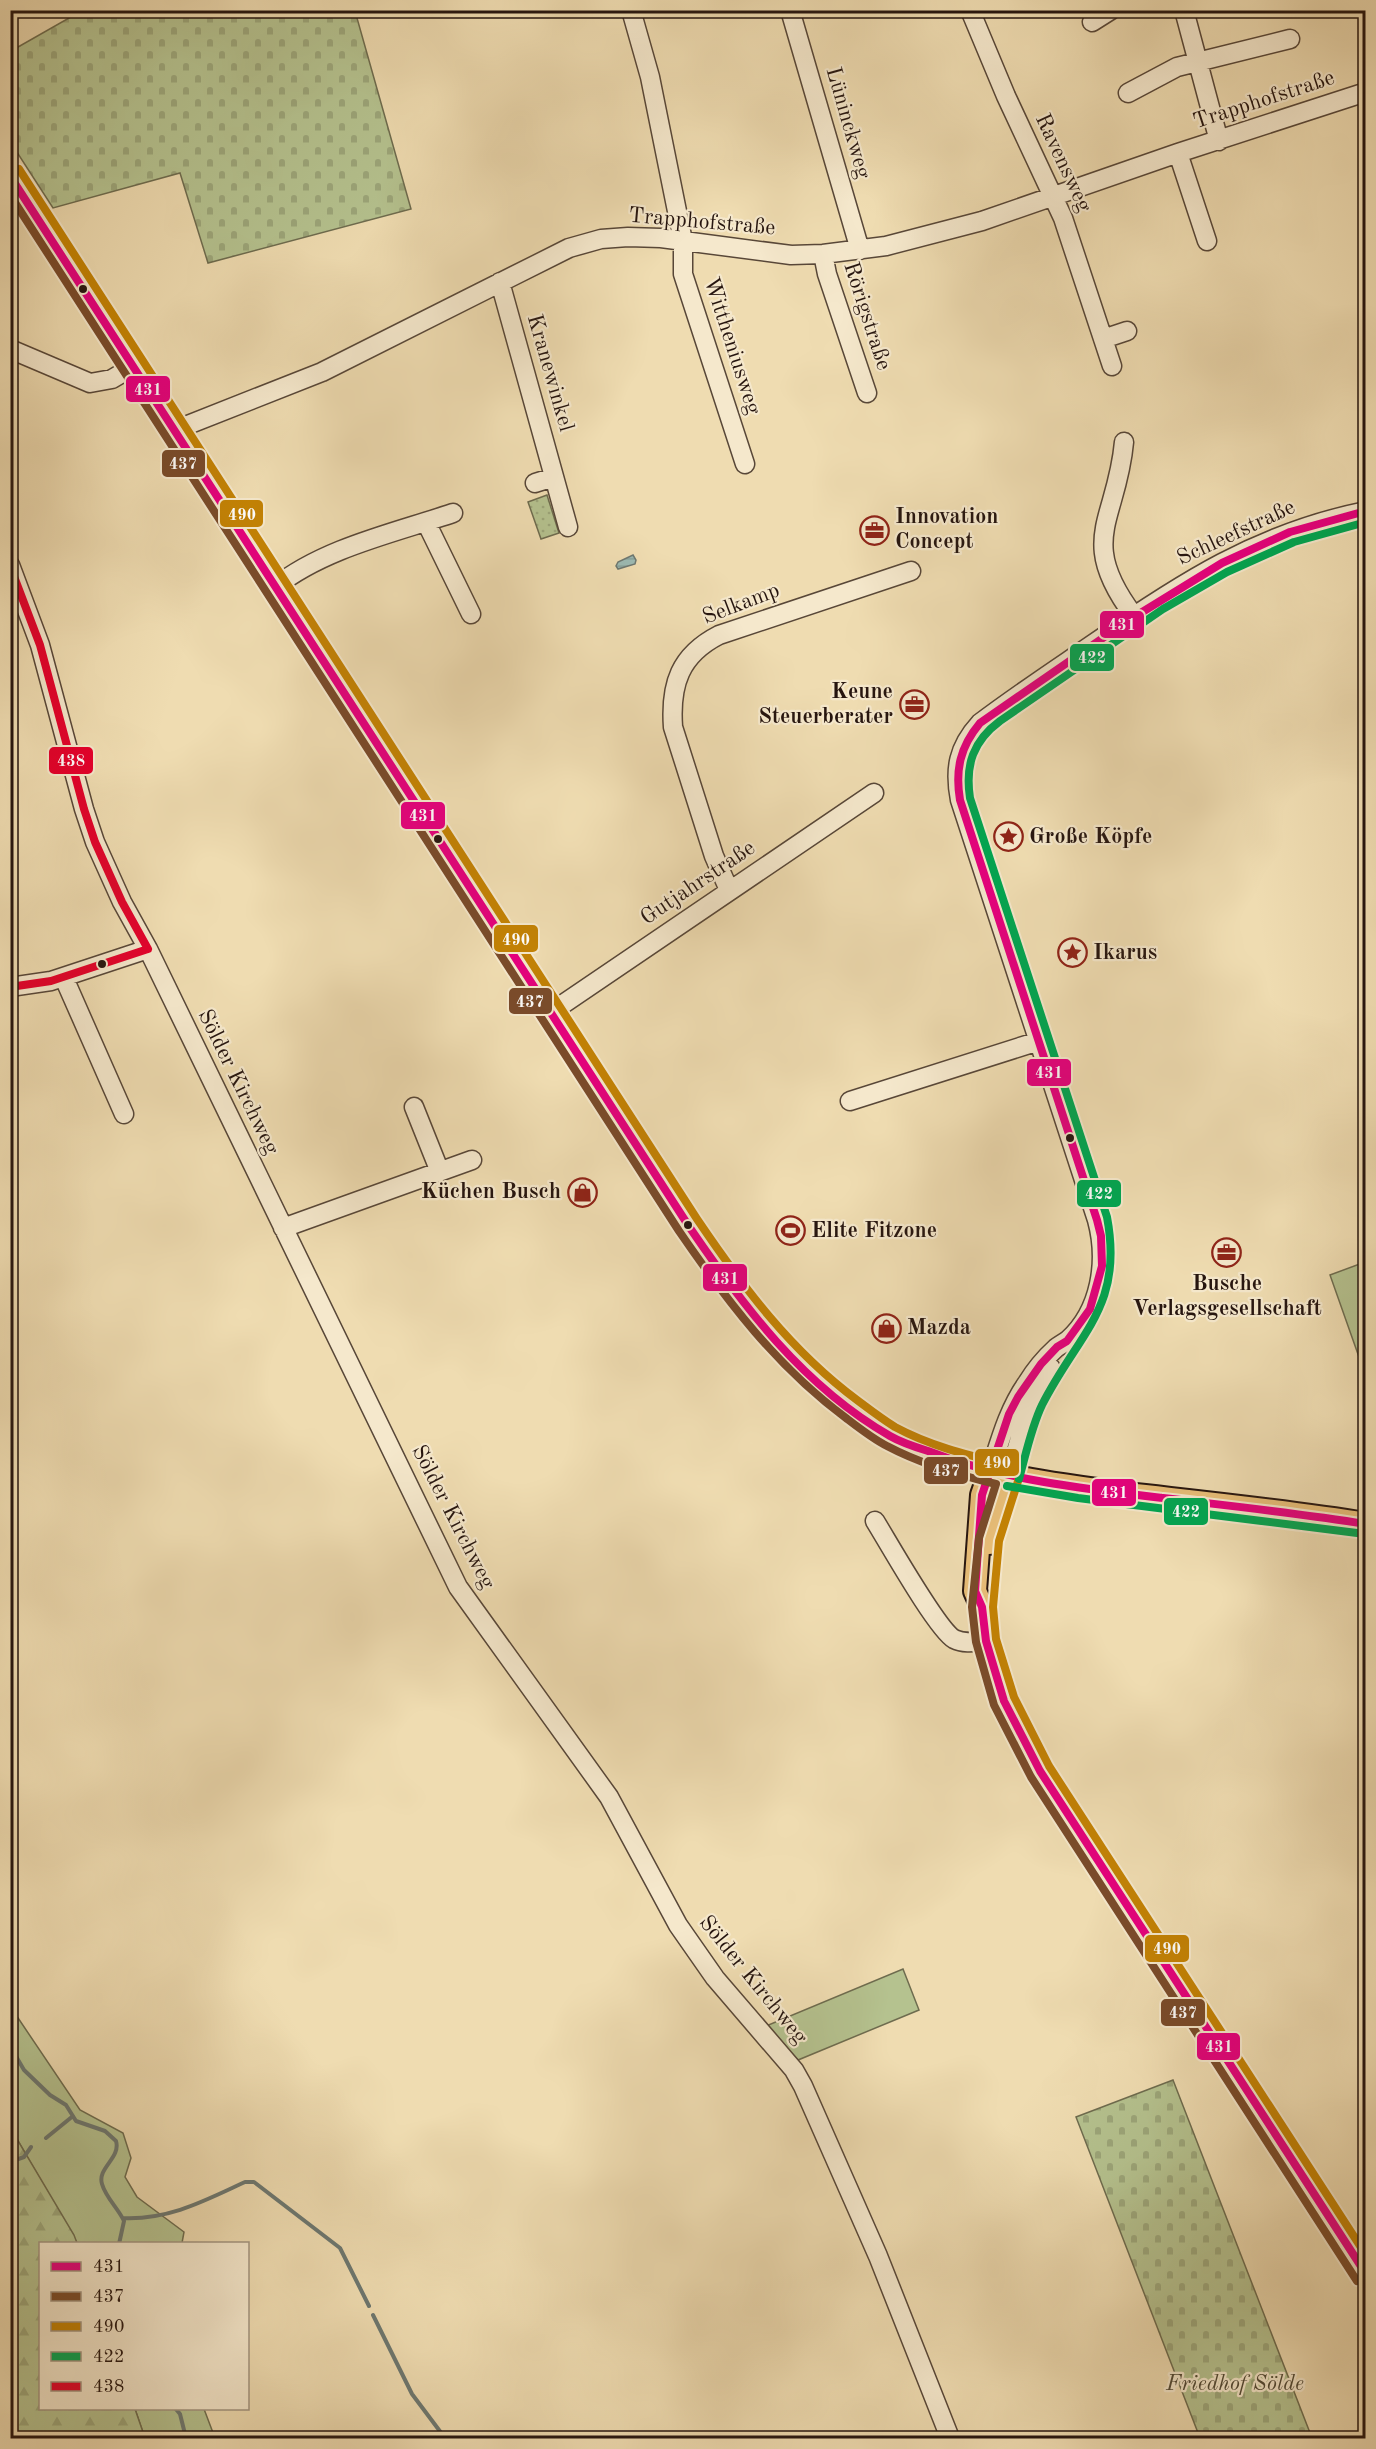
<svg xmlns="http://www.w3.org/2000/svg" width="1376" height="2449" font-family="'Old Standard TT',serif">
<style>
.green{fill:#b5c28f;stroke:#6e6c4f;stroke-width:1.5}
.forest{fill:url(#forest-firs);stroke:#6e6c4f;stroke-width:1.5}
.cemetery{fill:url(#cemetery-stones);stroke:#6e6c4f;stroke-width:1.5}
.park{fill:url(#park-dots);stroke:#6e6c4f;stroke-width:1.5}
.water{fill:url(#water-rules);stroke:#6d7871;stroke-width:1.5}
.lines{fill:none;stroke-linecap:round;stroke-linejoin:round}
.stream{stroke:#6d7871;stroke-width:4}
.minor-casing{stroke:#584738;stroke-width:21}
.major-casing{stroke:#26150f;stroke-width:26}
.minor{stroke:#f5e8cc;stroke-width:18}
.major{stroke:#e8be78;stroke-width:22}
.bus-1-casing{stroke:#f5e8cc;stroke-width:12}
.bus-2-casing{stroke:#f5e8cc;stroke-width:12}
.bus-3-casing{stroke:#f5e8cc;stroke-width:12}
.bus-4-casing{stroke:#f5e8cc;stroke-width:12}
.bus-5-casing{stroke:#f5e8cc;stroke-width:12}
.bus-1{stroke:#e5007d;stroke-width:8}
.bus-2{stroke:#7a4b2a;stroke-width:8}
.bus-3{stroke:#c38204;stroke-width:8}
.bus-4{stroke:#00a651;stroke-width:8}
.bus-5{stroke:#e4002b;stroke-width:8}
.bus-dot{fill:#26150f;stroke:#f5e8cc;stroke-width:2}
.labels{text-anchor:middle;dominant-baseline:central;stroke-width:4.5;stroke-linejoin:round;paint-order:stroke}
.street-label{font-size:22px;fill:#26150f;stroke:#f5e8cc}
.poi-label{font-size:22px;font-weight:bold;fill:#26150f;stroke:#f5e8cc;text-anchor:start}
.park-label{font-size:22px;font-style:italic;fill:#514935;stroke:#f5e8cc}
.line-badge{stroke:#f5e8cc;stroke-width:2}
.badge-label{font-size:16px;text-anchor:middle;font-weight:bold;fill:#fff}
</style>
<defs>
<pattern id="forest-firs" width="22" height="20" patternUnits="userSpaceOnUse" patternTransform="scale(1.5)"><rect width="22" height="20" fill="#b5c28f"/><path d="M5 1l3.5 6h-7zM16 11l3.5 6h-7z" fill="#9ca67a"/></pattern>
<pattern id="cemetery-stones" width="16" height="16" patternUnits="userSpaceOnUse" patternTransform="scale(1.5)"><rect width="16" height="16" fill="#b5c28f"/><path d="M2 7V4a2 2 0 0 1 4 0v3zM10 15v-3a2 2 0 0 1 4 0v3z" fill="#9ca67a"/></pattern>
<pattern id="park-dots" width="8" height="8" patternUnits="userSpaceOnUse" patternTransform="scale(1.5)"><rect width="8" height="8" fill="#b5c28f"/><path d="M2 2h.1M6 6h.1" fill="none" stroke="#9ca67a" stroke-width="1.8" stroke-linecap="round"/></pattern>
<pattern id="water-rules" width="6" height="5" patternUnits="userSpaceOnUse" patternTransform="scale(1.5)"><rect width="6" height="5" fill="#9cbab3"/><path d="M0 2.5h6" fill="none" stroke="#869f99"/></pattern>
</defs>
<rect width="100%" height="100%" fill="#efdcb1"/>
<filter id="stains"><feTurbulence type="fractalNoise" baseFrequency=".00333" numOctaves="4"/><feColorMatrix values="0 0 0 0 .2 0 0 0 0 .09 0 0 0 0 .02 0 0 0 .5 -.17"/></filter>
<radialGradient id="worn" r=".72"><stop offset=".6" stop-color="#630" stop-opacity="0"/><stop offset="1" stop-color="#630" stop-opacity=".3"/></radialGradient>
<path class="green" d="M1365,1262H1366L1365,1374L1330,1275Z
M903,1969L919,2010L798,2060L766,2026Z
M10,2006L80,2110L123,2133L131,2158L125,2177L137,2197L184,2232L182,2243H77L11,2129Z
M135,2409H204L215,2438H145Z"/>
<path class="forest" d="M11,2129L74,2235L77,2243L40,2244V2408L135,2409L145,2438H11Z"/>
<path class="cemetery" d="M83,10L355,11L411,209L208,263L180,173L53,208L11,143V51Z
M1173,2080L1312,2438H1200L1076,2117Z"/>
<path class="park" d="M547,495L559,533L541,539L528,502Z"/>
<path class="water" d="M633,555L636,560L635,564L618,569L616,566L618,562Z"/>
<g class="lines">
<path class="stream" d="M10,2046L24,2070L50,2095L66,2105L76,2121L105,2131L116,2141C121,2158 97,2168 102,2184C106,2198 118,2208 124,2221L119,2244
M46,2138L73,2116
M10,2162L24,2157L31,2147
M123,2218C169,2220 204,2201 245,2182H254L340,2248L369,2306
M373,2315L412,2394L445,2438
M175,2408L180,2414L186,2438"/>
<defs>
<path id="minor" d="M631,10L650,77L683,241V274L745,464
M790,10L860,250
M970,10L1006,96L1063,218L1112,366
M1184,10L1219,141
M1092,22L1111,10
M1128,93L1177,67L1290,39
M1178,153L1207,241
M823,254L827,274L867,393
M500,282L568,527
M1103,339L1127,331
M10,349L90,383L112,379L134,366
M175,430L322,372L569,248L601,239L628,237L661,238L791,255L823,254L886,246L982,221L1178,153L1366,92
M1124,442C1117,521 1076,539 1134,616
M535,483L554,477
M426,522L471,614
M10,565L40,645L84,809L95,842L122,902L148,949L458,1587L609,1797L678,1925L715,1978L794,2070L803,2086L878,2256L950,2438
M275,587C324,548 394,533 453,513
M729,890L714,856L673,727C670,684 680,655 719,635L911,571
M64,978L124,1114
M10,987L51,981L148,949
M550,1013L874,793
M850,1101L1039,1041
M414,1107L440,1172
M283,1228L472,1160
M990,1472C1000,1441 1008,1410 1027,1383C1035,1370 1045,1358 1056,1348C1060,1345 1064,1343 1068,1340C1101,1310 1108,1261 1097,1220L960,800C954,769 958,747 980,723C1017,695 1055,670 1093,644C1181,583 1258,533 1366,511
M1009,1476L1026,1417L1051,1368
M875,1521C888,1542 937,1629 954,1639C964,1644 975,1642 986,1641"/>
<path id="major" d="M10,175L688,1225C745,1311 799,1382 890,1436C899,1441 910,1444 919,1448C985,1476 1056,1485 1127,1494C1206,1503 1286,1511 1366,1524
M990,1472L982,1495L975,1591L982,1607L986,1641L1004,1701L1040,1771L1198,2016L1260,2108L1366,2275
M989,1543L1009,1476"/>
</defs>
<use href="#minor" class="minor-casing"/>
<use href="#major" class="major-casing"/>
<use href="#minor" class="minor"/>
<use href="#major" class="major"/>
<defs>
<path id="bus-1" d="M10,176L688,1225C743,1306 803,1386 890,1436C902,1443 915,1447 928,1451C1003,1480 1084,1489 1163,1498C1231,1506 1298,1513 1366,1524
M1366,511L1290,532L1222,563L1126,622L980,723C960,747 955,770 960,800L1097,1220L1101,1236L1102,1266L1090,1309L1067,1341L1057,1347L1041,1364L1018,1397L1009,1414L982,1495L975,1591L982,1607L986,1641L1004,1701L1040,1771L1366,2274"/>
<path id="bus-2" d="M10,195L679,1231C727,1301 777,1367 846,1418C859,1428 873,1439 887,1446C921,1464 958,1475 996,1484L979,1538L972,1607L976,1642L994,1705L1031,1777L1357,2281"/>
<path id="bus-3" d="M19,169L697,1219C743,1287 791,1351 857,1400C869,1409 882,1419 895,1427C932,1447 972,1456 1012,1466L1018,1470L1019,1478L999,1541L993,1607L996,1639L1014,1697L1049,1766L1366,2255"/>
<path id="bus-4" d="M1019,1479C1026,1454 1031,1428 1042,1405C1079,1332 1124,1307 1107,1217L970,798C965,765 973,741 1000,721L1163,609L1227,572L1294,542L1366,522
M1007,1486L1078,1498L1365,1534"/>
<path id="bus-5" d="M10,566L40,645L84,809L95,842L122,902L148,949
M10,987L51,981L148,949"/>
</defs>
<use href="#bus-1" class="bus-1-casing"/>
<use href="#bus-2" class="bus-2-casing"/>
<use href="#bus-3" class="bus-3-casing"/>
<use href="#bus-4" class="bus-4-casing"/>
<use href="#bus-5" class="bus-5-casing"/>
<use href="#bus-1" class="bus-1"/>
<use href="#bus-2" class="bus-2"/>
<use href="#bus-3" class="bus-3"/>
<use href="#bus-4" class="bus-4"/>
<use href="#bus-5" class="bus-5"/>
</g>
<defs>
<symbol id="office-ring" viewBox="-11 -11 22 22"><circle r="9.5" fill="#f5e8cc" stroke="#8f2418" stroke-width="1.5"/><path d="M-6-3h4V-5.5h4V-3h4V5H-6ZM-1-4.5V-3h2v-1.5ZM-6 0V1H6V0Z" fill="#8f2418"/></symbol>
<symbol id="sight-ring" viewBox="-11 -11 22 22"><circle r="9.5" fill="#f5e8cc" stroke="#8f2418" stroke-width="1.5"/><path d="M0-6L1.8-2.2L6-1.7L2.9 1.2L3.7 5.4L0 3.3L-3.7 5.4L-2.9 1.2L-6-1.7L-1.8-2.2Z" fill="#8f2418"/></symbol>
<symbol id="shop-ring" viewBox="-11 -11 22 22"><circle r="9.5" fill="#f5e8cc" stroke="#8f2418" stroke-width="1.5"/><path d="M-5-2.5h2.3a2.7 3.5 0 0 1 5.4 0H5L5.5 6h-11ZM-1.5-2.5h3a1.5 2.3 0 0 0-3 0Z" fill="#8f2418"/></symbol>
<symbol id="stadium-ring" viewBox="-11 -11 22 22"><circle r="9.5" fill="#f5e8cc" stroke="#8f2418" stroke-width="1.5"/><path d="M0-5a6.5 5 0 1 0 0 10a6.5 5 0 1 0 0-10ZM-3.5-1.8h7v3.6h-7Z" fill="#8f2418"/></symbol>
</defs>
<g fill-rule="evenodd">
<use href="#office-ring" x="858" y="514" width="33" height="33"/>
<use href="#office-ring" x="898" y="688" width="33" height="33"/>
<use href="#sight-ring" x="992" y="820" width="33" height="33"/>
<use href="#sight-ring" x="1056" y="936" width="33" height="33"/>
<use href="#shop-ring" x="566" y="1176" width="33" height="33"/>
<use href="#stadium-ring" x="774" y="1214" width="33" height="33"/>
<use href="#office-ring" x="1210" y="1236" width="33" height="33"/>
<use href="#shop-ring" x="870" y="1312" width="33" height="33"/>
</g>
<g class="bus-dot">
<circle cx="83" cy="289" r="5"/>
<circle cx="438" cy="839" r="5"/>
<circle cx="102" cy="964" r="5"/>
<circle cx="1070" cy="1138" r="5"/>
<circle cx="688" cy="1225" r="5"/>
</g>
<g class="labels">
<g class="street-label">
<text transform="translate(1264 100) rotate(-18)">Trapphofstraße</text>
<text transform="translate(848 123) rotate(74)">Lüninckweg</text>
<text transform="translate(1063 163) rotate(65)">Ravensweg</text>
<text transform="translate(702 222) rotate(5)">Trapphofstraße</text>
<text transform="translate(867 316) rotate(72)">Rörigstraße</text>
<text transform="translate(732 346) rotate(72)">Wittheniusweg</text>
<text transform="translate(550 373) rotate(74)">Kranewinkel</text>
<text transform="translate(1236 533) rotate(-25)">Schleefstraße</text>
<text transform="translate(741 604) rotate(-21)">Selkamp</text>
<text transform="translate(698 883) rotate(-34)">Gutjahrstraße</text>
<text transform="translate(238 1082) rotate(64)">Sölder Kirchweg</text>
<text transform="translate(453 1517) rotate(63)">Sölder Kirchweg</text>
<text transform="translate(753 1980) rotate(51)">Sölder Kirchweg</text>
</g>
<g class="poi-label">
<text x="895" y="517">Innovation<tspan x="895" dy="25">Concept</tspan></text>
<text x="893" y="692" text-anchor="end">Keune<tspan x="893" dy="25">Steuerberater</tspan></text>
<text x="1029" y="837">Große Köpfe</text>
<text x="1093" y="953">Ikarus</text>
<text x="561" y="1192" text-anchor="end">Küchen Busch</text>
<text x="811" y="1231">Elite Fitzone</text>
<text x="1227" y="1284" text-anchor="middle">Busche<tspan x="1227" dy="25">Verlagsgesellschaft</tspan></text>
<text x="907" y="1328">Mazda</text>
</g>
<g class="park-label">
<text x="1235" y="2384">Friedhof Sölde</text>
</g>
</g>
<g class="line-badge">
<rect x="125" y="375" width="46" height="28" rx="6" fill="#e5007d"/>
<rect x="161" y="449" width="45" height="29" rx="6" fill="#7a4b2a"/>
<rect x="219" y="499" width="45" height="29" rx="6" fill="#c38204"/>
<rect x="1099" y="610" width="46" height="29" rx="6" fill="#e5007d"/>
<rect x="1069" y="643" width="46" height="29" rx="6" fill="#00a651"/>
<rect x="48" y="746" width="46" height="29" rx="6" fill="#e4002b"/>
<rect x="400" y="801" width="46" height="29" rx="6" fill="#e5007d"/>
<rect x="493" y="924" width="46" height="29" rx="6" fill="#c38204"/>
<rect x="508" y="987" width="45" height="28" rx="6" fill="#7a4b2a"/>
<rect x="1026" y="1058" width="46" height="29" rx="6" fill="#e5007d"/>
<rect x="1076" y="1179" width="46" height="29" rx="6" fill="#00a651"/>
<rect x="702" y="1263" width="46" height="29" rx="6" fill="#e5007d"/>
<rect x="974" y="1448" width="46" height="29" rx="6" fill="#c38204"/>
<rect x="923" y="1456" width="46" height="29" rx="6" fill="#7a4b2a"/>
<rect x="1091" y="1478" width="46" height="29" rx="6" fill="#e5007d"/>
<rect x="1163" y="1497" width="46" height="29" rx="6" fill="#00a651"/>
<rect x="1144" y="1934" width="46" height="29" rx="6" fill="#c38204"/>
<rect x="1160" y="1998" width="46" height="29" rx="6" fill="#7a4b2a"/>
<rect x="1196" y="2032" width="45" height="29" rx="6" fill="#e5007d"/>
</g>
<g class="badge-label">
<text x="148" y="395">431</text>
<text x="183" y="469">437</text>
<text x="242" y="520">490</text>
<text x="1122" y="630">431</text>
<text x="1092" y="663">422</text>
<text x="71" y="766">438</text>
<text x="423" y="821">431</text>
<text x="516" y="945">490</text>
<text x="530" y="1007">437</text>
<text x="1049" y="1078">431</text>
<text x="1099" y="1199">422</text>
<text x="725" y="1284">431</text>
<text x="997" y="1468">490</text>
<text x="946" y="1476">437</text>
<text x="1114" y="1498">431</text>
<text x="1186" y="1517">422</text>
<text x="1167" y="1954">490</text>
<text x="1183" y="2018">437</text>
<text x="1219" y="2052">431</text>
</g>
<rect width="1376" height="2449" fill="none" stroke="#efdcb1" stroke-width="36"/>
<rect x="12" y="12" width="1352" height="2425" fill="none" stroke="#26150f" stroke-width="3"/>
<rect x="18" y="18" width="1340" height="2413" fill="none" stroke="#26150f" stroke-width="1.5"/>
<rect x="39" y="2242" width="210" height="168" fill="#f5e8cc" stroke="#a29480" stroke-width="1.5"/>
<rect x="51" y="2262" width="30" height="9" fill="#e5007d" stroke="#a29480" stroke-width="1.5"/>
<text x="93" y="2272" font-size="18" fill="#26150f">431</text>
<rect x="51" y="2292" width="30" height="9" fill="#7a4b2a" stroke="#a29480" stroke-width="1.5"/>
<text x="93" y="2302" font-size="18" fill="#26150f">437</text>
<rect x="51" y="2322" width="30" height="9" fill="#c38204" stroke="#a29480" stroke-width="1.5"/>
<text x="93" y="2332" font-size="18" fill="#26150f">490</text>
<rect x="51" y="2352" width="30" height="9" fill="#00a651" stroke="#a29480" stroke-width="1.5"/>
<text x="93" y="2362" font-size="18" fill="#26150f">422</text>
<rect x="51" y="2382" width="30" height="9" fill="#e4002b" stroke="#a29480" stroke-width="1.5"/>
<text x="93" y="2392" font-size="18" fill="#26150f">438</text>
<rect width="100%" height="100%" filter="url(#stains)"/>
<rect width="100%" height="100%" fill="url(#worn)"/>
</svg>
